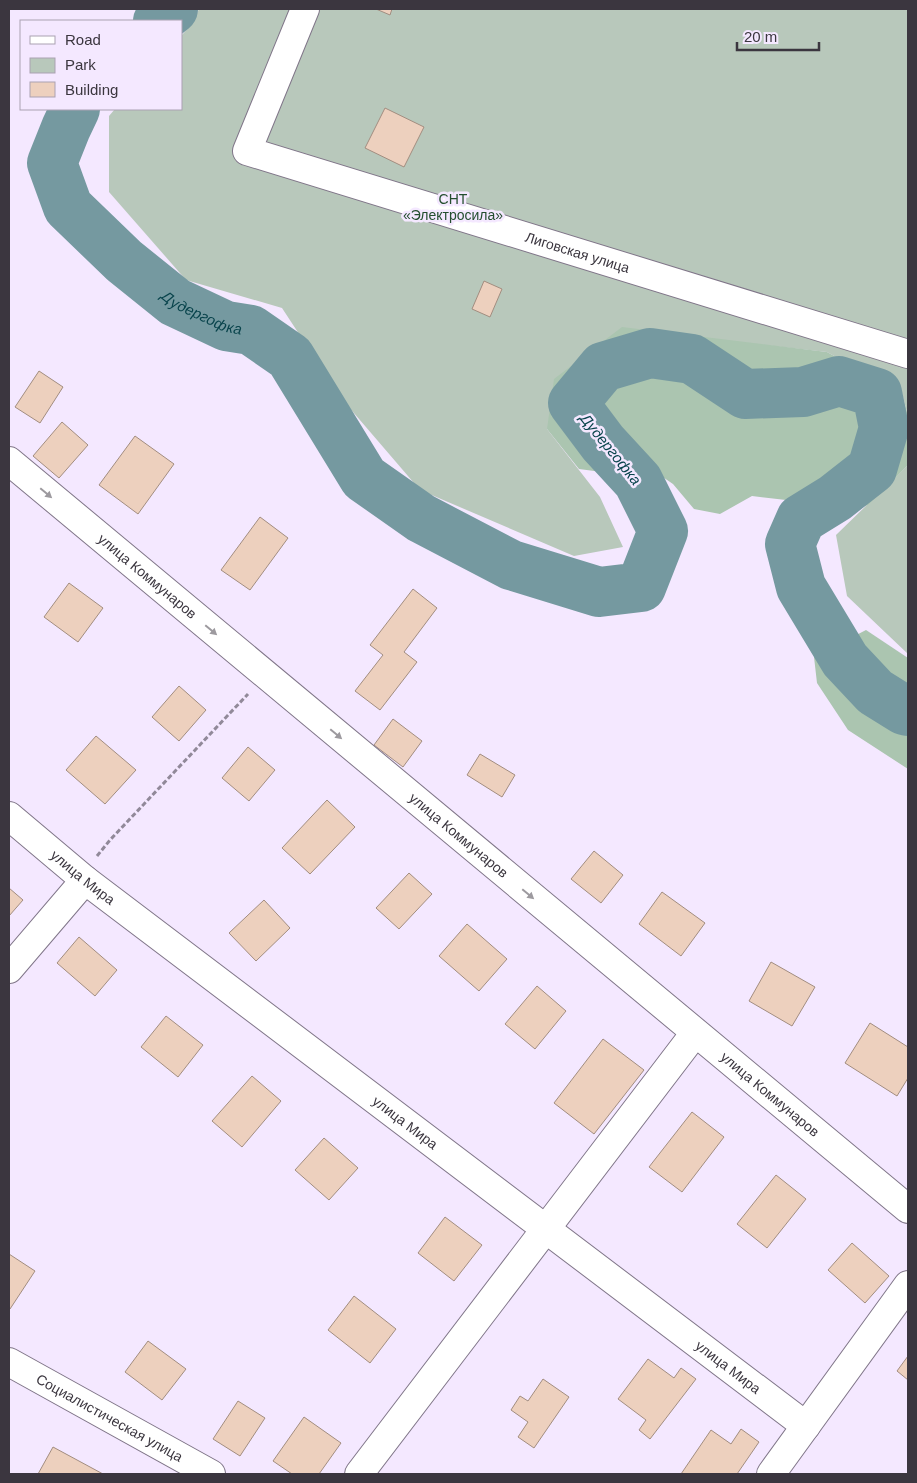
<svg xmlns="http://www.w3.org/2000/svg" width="917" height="1483" font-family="Arial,sans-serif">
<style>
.green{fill:#b8c8bb}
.forest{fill:#abc5b0}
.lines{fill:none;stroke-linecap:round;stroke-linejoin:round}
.river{stroke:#7599a0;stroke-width:50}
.building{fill:#edd0be;stroke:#a28d80}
.minor-casing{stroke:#807689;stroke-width:30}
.path{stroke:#918999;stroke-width:3;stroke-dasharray:5 2.5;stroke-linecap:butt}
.minor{stroke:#fff;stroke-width:28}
.oneway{fill:#9d9a9f}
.labels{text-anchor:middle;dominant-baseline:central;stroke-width:5;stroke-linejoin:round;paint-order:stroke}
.park-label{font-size:14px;fill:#244e2f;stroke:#f4e8ff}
.street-label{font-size:14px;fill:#3b363f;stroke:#f4e8ff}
.water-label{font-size:15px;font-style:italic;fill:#09444c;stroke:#f4e8ff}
</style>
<rect width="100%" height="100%" fill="#f4e8ff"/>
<path class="green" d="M199,9H908V416L902,393L827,352L747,343L547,429L600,497L623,547L574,556L420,490L341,398L282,308L186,280L109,192V116L115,109H181V36L191,25Z
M908,465V654L847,596L836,535Z"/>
<path class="forest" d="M622,327L827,352L902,393L908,416V465L868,505L825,516L786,500L752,496L720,514L694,509L673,484L648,467L617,474L579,469L547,429L554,379Z
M866,630L908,658V769L848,730L817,683L814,657Z"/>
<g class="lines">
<g class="river">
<path d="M158,21L173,9"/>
<path id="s1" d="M75,109L66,128L52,163L68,207L124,261L175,302L226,326L251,330L290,357L364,478L421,518L511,565L599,592L641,587L663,531L638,481L603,443L573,403L603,367L650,353L692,359L745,394L803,392L839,381L877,393L884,428L872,469L835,498L801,519L790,544L801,587L845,660L875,692L904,710L908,711"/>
</g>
</g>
<path class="building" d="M376,9H392L390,15Z
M385,108L424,127L404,167L365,148Z
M484,281L502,289L490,317L472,309Z
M39,371L63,387L40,423L15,407Z
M62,422L88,445L59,478L33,456Z
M135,436L174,464L138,514L99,485Z
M260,517L288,538L250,590L221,570Z
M69,583L103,608L78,642L44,617Z
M413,589L437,608L404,652L417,662L380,710L355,691L383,655L370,645Z
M179,686L206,710L179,741L152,717Z
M393,719L422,741L403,767L374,745Z
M96,736L136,770L105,804L66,770Z
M248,747L275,770L249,801L222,778Z
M480,754L515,775L502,797L467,775Z
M327,800L355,827L310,874L282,848Z
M594,851L623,875L601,903L571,879Z
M409,873L432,894L399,929L376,908Z
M9,888L23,900L9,916Z
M662,892L705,923L681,956L639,924Z
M264,900L290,928L256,961L229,933Z
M467,924L507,959L479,991L439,956Z
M79,937L117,970L95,996L57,963Z
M771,962L815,987L792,1026L749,1001Z
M537,986L566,1011L535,1049L505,1024Z
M166,1016L203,1045L178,1077L141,1047Z
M870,1023L908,1047V1078L897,1096L845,1063Z
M603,1039L644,1070L594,1134L554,1103Z
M252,1076L281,1101L242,1147L212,1121Z
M692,1112L724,1137L682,1192L649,1167Z
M324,1138L358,1168L329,1200L295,1170Z
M776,1175L806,1199L767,1248L737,1224Z
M445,1217L482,1245L454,1281L418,1253Z
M852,1243L889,1276L865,1303L828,1270Z
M9,1254L35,1271L10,1309H9Z
M354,1296L396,1329L370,1363L328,1330Z
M148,1341L186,1369L162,1400L125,1372Z
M908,1356V1380L897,1371Z
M648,1359L674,1378L681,1368L696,1379L650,1439L639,1430L646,1420L618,1399Z
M543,1379L569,1397L534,1448L518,1437L528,1422L511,1410L520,1396L528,1401Z
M238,1401L265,1418L240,1456L213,1439Z
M304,1417L341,1443L319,1474H292L273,1461Z
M741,1429L759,1442L737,1474H681L711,1430L731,1444Z
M53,1447L103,1474H38Z"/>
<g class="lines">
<defs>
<g id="minor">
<path id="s2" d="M305,9L247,151L908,354"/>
<path id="s3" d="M9,461L908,1209"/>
<path id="s4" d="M9,816L85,880L806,1426"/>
<path d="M9,969L85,880"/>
<path id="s5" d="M9,1362L211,1474"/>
<path d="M359,1474L695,1033"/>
<path d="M771,1474L908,1285"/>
</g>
</defs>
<use href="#minor" class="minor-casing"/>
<path class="path" d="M97,856L110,840L248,694"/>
<use href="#minor" class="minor"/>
</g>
<defs><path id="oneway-solid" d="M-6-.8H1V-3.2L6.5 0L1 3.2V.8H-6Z" transform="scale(1.25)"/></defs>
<g class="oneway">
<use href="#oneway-solid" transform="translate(46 493) rotate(40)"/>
<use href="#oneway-solid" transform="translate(211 630) rotate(40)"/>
<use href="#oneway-solid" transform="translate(336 734) rotate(40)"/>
<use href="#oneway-solid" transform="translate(528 894) rotate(40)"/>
</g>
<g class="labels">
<g class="park-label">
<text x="453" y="199">СНТ<tspan x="453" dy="16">«Электросила»</tspan></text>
</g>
<g class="street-label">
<text stroke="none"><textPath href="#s2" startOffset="499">Лиговская улица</textPath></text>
<text stroke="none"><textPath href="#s3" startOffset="180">улица Коммунаров</textPath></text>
<text stroke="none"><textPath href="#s3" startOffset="585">улица Коммунаров</textPath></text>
<text stroke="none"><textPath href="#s4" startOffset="96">улица Мира</textPath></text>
<text stroke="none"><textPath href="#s3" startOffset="990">улица Коммунаров</textPath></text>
<text stroke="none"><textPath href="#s4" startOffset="501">улица Мира</textPath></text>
<text stroke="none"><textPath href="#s4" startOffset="906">улица Мира</textPath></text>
<text stroke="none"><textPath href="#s5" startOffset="115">Социалистическая улица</textPath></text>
</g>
<g class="water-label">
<text stroke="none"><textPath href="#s1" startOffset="278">Дудергофка</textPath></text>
<text transform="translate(611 449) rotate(51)">Дудергофка</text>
</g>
</g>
<rect width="917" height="1483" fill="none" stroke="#3b363f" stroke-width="20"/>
<rect x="20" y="20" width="162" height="90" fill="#f4e8ff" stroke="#aaa1b2"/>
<rect x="30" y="36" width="25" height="8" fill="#ffffff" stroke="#aaa1b2"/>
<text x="65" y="45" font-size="15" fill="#3b363f">Road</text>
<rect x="30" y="58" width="25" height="15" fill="#b8c8bb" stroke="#aaa1b2"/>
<text x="65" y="70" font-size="15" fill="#3b363f">Park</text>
<rect x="30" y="82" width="25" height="15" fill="#edd0be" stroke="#aaa1b2"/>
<text x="65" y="95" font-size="15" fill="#3b363f">Building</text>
<path d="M737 42v8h82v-8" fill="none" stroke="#3b363f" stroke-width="2.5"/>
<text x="744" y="42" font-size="15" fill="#3b363f" stroke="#f4e8ff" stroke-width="4" paint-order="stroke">20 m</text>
</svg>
